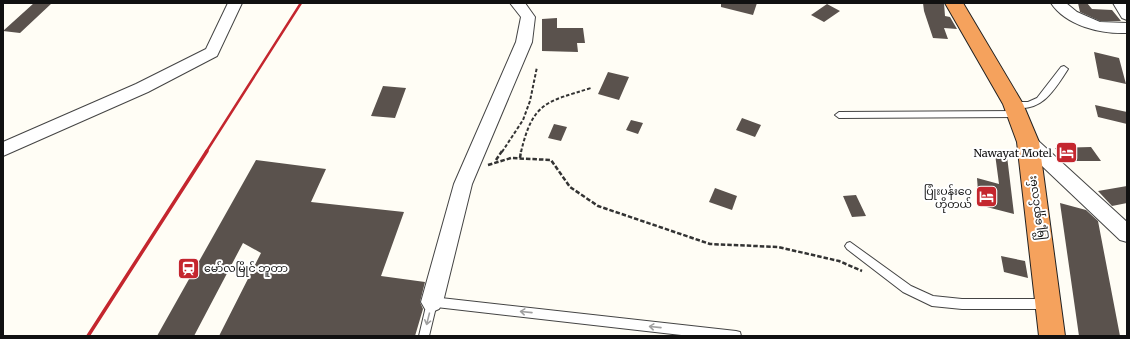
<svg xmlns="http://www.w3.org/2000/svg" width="1130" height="339" font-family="Merriweather,'Noto Sans Myanmar',serif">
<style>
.building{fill:#5a524d}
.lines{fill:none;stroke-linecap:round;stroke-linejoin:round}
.lane-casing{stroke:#444;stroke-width:2}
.street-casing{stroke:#444;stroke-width:2}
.highway-casing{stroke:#222;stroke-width:2}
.path-far1{stroke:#333;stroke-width:2;stroke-dasharray:3.5 2;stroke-linecap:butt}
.path{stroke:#333;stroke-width:2.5;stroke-dasharray:4.5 2;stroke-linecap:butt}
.lane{fill:#fff;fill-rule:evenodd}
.street{fill:#fff;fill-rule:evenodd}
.highway{fill:#f5a25d;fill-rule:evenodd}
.rail-far1{stroke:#c4262e;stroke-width:2.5}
.rail{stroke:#c4262e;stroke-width:3.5}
.oneway{stroke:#a0a0a0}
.labels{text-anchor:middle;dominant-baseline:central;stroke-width:4;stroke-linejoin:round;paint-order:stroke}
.poi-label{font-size:11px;fill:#111;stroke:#fff;text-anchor:end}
.street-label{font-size:11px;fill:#111;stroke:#fff}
</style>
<rect width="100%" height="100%" fill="#fffdf5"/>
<path class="building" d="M34,3H52L20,33L3,31Z
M721,3H757L753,15L721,7Z
M923,3H944L945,16L950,17L957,29L944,28L948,39L933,38L924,11Z
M1078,3H1087L1092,9L1112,10L1121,21H1100L1080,12Z
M827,4L840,11L824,22L811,15Z
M557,18V28H583L585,43H577L578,52L542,51V19Z
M1094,52L1119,58L1126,84L1099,78Z
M608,72L629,77L619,100L598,94Z
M383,86L406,88L395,118L371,116Z
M1095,105L1127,112V124L1098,117Z
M742,118L761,125L755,137L736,130Z
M631,120L643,123L638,134L626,130Z
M554,124L567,127L561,141L548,138Z
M1091,147L1101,161H1064L1055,148Z
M995,154L1007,156L1014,214L979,205L977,178L999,184Z
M256,160L326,169L311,202L404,212L381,276L425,282L420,302L423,309L415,336H219L261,253L243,243L194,336H157Z
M1127,186V203L1112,206L1098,191Z
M715,188L737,196L732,210L709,202Z
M856,195L866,216L852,217L843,196Z
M1060,203L1086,210L1098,221L1120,336H1079Z
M1001,256L1025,261L1028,278L1004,272Z"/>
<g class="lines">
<defs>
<path id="lane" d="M1064,66L1068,69C1054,91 1040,115 1010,106L1009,104L1010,102H1028L1037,98L1061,67Z
M1017,111L1021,114L1017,117L839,118L835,115L839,112Z
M850,242L911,286L933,296L962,299H1046L1050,301L1051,304L1050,307L1046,309H962L932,306L903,292L847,249L845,246L847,243Z
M432,297L736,331L740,332L741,336H690L436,307L429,336H419L427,302L428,299Z"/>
<path id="street" d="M228,3H242L217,56L148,92L3,156V142L136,84L206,49Z
M510,3H525L535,17L532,42L472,184L443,302L439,309L432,312L425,309L421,302L454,184L516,42L521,17Z
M1051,3H1066L1077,12L1100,22L1127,23V33C1101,34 1066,26 1051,3Z
M1113,3H1127V20L1122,18Z
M1028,135L1034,137L1127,222V242L1120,240L1022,147L1019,142L1022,137Z"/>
<path id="highway" d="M945,3H963L1023,104L1039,142L1065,336H1039L1017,142L1003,104Z"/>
</defs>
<use href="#lane" class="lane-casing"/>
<use href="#street" class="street-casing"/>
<use href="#highway" class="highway-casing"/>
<path class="path-far1" d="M502,152L523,120L530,101L537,67
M521,152C533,101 547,102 591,88"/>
<path class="path" d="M520,158L521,151
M496,160L502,151
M488,165L511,158L551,160L570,187L598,206L710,244L778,247L839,261L862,271"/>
<use href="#lane" class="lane"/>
<use href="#street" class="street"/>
<use href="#highway" class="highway"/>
<path class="rail-far1" d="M206,152L301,3"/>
<path class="rail" d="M88,336L207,151"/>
</g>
<defs><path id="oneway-shaft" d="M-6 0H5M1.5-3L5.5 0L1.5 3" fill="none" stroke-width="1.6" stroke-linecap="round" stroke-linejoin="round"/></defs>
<g class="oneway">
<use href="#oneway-shaft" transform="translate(526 312) rotate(-174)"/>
<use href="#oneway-shaft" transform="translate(428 319) rotate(104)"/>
<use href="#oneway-shaft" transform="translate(655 327) rotate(-174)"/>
</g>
<defs>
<symbol id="hotel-square" viewBox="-11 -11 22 22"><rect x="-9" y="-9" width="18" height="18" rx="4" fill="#c4262e" stroke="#fff"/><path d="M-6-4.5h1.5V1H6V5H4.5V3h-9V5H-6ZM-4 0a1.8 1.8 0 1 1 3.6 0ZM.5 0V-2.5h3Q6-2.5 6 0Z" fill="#fff"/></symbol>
<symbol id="station-square" viewBox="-11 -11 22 22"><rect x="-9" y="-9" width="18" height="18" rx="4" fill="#c4262e" stroke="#fff"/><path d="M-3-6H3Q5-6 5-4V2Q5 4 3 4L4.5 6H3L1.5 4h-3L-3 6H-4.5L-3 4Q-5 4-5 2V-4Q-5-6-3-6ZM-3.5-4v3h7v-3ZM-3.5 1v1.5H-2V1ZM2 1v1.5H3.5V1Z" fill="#fff"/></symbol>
</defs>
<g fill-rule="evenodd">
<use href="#hotel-square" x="1054" y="140" width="25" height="25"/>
<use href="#hotel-square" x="974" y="184" width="25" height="25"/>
<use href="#station-square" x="176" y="256" width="25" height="25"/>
</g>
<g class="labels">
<g class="poi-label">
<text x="1052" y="153">Nawayat Motel</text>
<text x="972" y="191">ပြုံးပန်းဝေ<tspan x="972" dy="13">ဟိုတယ်</tspan></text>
<text x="204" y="268" text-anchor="start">မော်လမြိုင် ဘူတာ</text>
</g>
<g class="street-label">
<text transform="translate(1036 208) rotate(-97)">မြို့ရှောင်လမ်း</text>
</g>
</g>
<rect width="1130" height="339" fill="none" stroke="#111111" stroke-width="8"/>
</svg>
